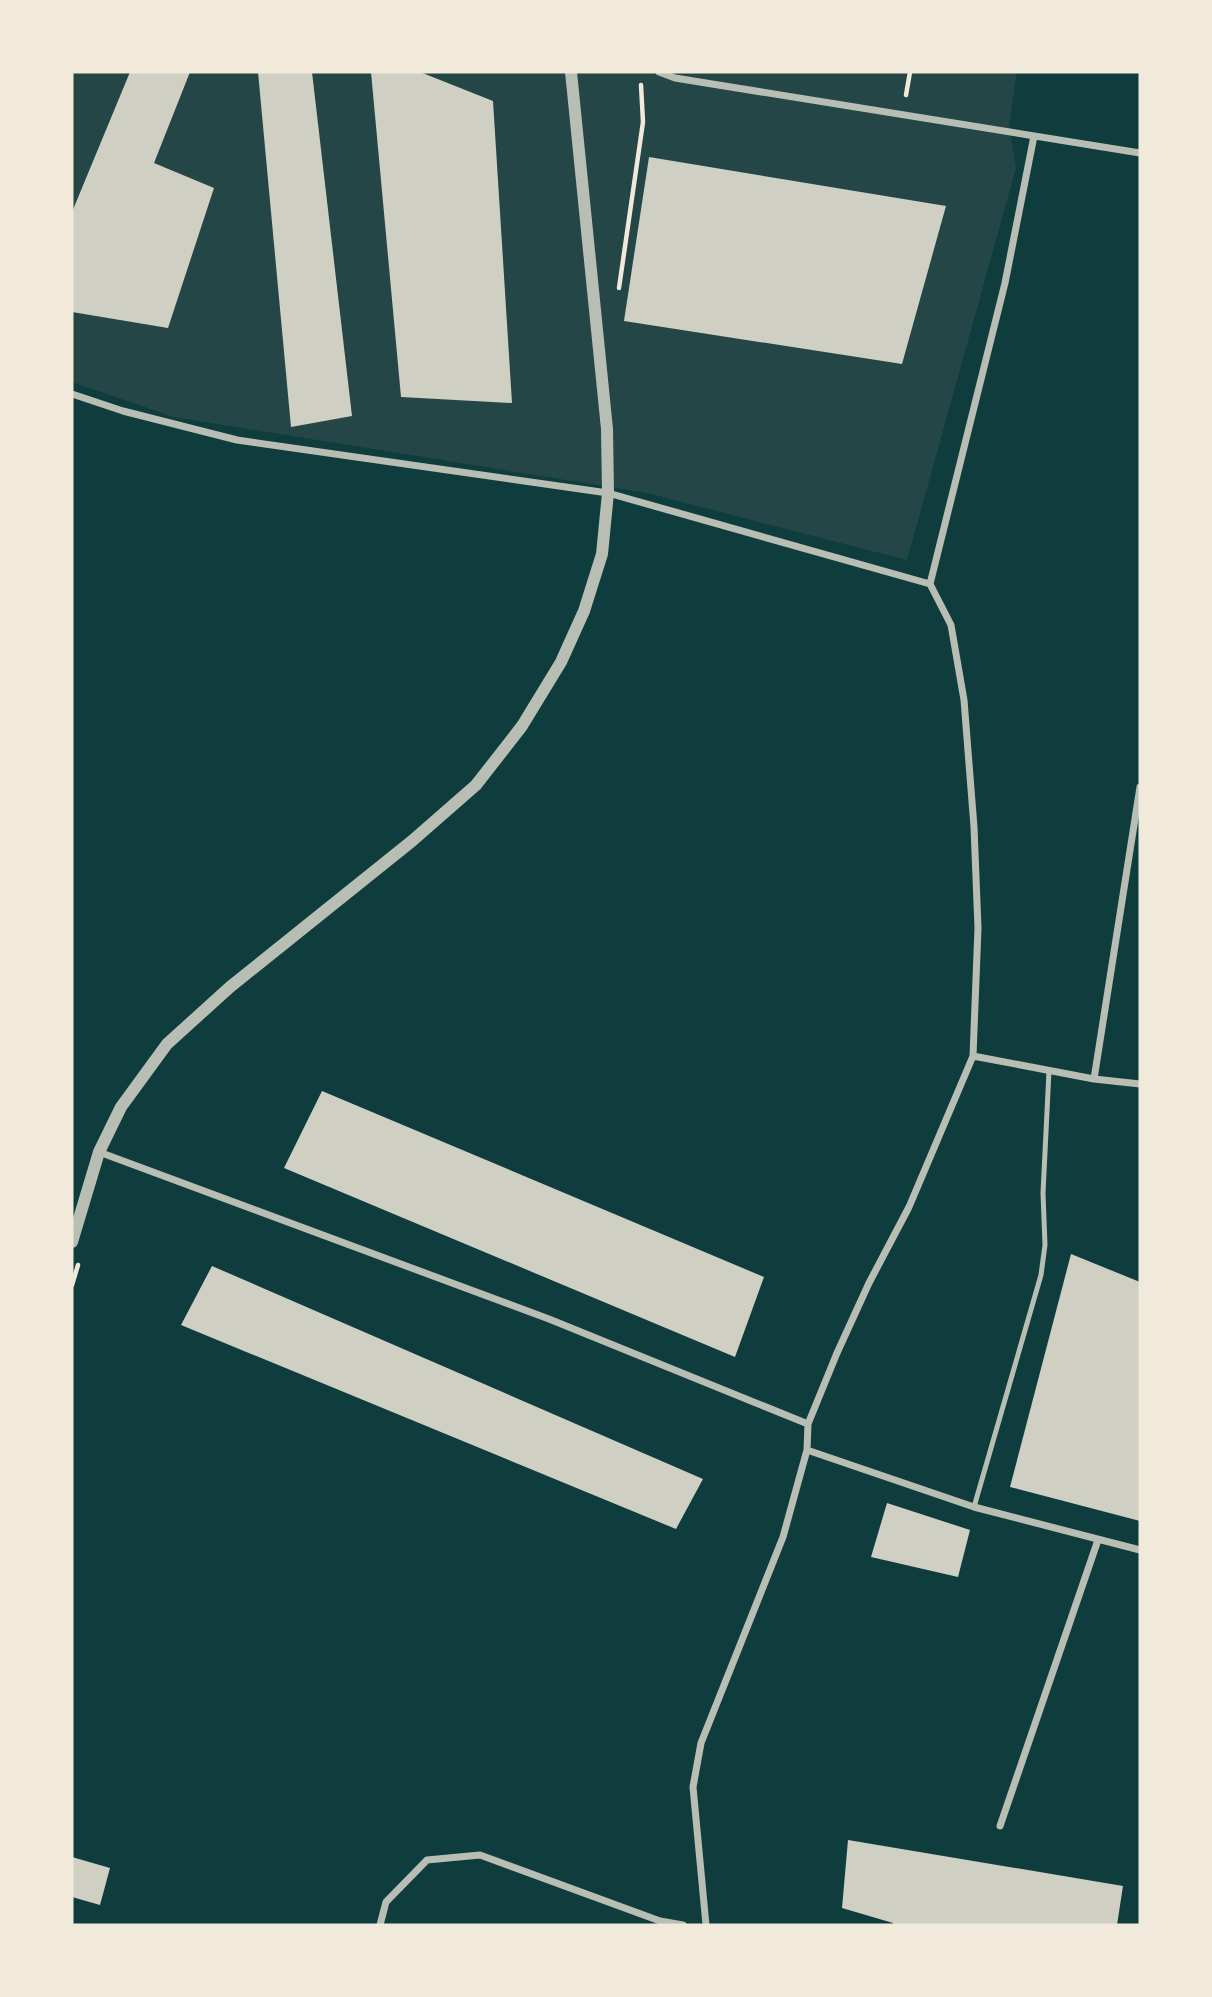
<svg xmlns="http://www.w3.org/2000/svg" width="1212" height="1997" font-family="'Nunito Sans',sans-serif">
<style>
.green{fill:#244646}
.building{fill:#cfcfc3}
.lines{fill:none;stroke-linecap:round;stroke-linejoin:round}
.path{stroke:#f1e9da;stroke-width:4.5}
.service{stroke:#b8beb3;stroke-width:5}
.minor{stroke:#b8beb3;stroke-width:7}
.tertiary{stroke:#b8beb3;stroke-width:12}
</style>
<rect width="100%" height="100%" fill="#0f3d3e"/>
<path class="green" d="M72,72H1017L1009,125L1016,168L907,560L647,493L174,417L72,382Z"/>
<path class="building" d="M130,72H190L154,163L214,188L168,328L72,312V212Z
M258,72H312L352,416L291,427Z
M371,72H420L493,101L512,403L401,397Z
M649,157L946,206L902,364L624,321Z
M322,1091L764,1277L735,1357L284,1168Z
M1071,1254L1140,1282V1521L1010,1487Z
M212,1266L703,1479L676,1529L181,1325Z
M887,1503L970,1530L958,1577L871,1557Z
M848,1840L1123,1886L1117,1925H893V1923L842,1908Z
M72,1857L110,1868L100,1905L72,1897Z"/>
<g class="lines">
<path class="path" d="M906,95L910,72
M619,288L643,122L641,85
M72,1285L78,1265"/>
<path class="service" d="M974,1507L1041,1275L1045,1245L1043,1193L1049,1071"/>
<path class="minor" d="M659,72L675,78L1140,153
M72,394L123,411L237,440L608,493L930,584
M973,1056L1094,1079L1140,1084
M1094,1079L1140,787
M99,1152L549,1319L808,1424
M807,1450L974,1507L1140,1550
M1000,1826L1098,1540
M380,1925L386,1902L427,1860L480,1855L660,1921L683,1925
M706,1925L693,1787L701,1743L783,1537L807,1450L808,1424L837,1353L869,1283L909,1207L973,1056L978,928L974,827L964,700L951,625L930,584L1005,283L1034,136"/>
<path class="tertiary" d="M72,1242L99,1152L121,1107L167,1044L230,987L412,841L476,785L522,726L561,662L584,611L602,554L608,493L607,429L571,72"/>
</g>
<rect width="1212" height="1997" fill="none" stroke="#f1e9da" stroke-width="147"/>
</svg>
